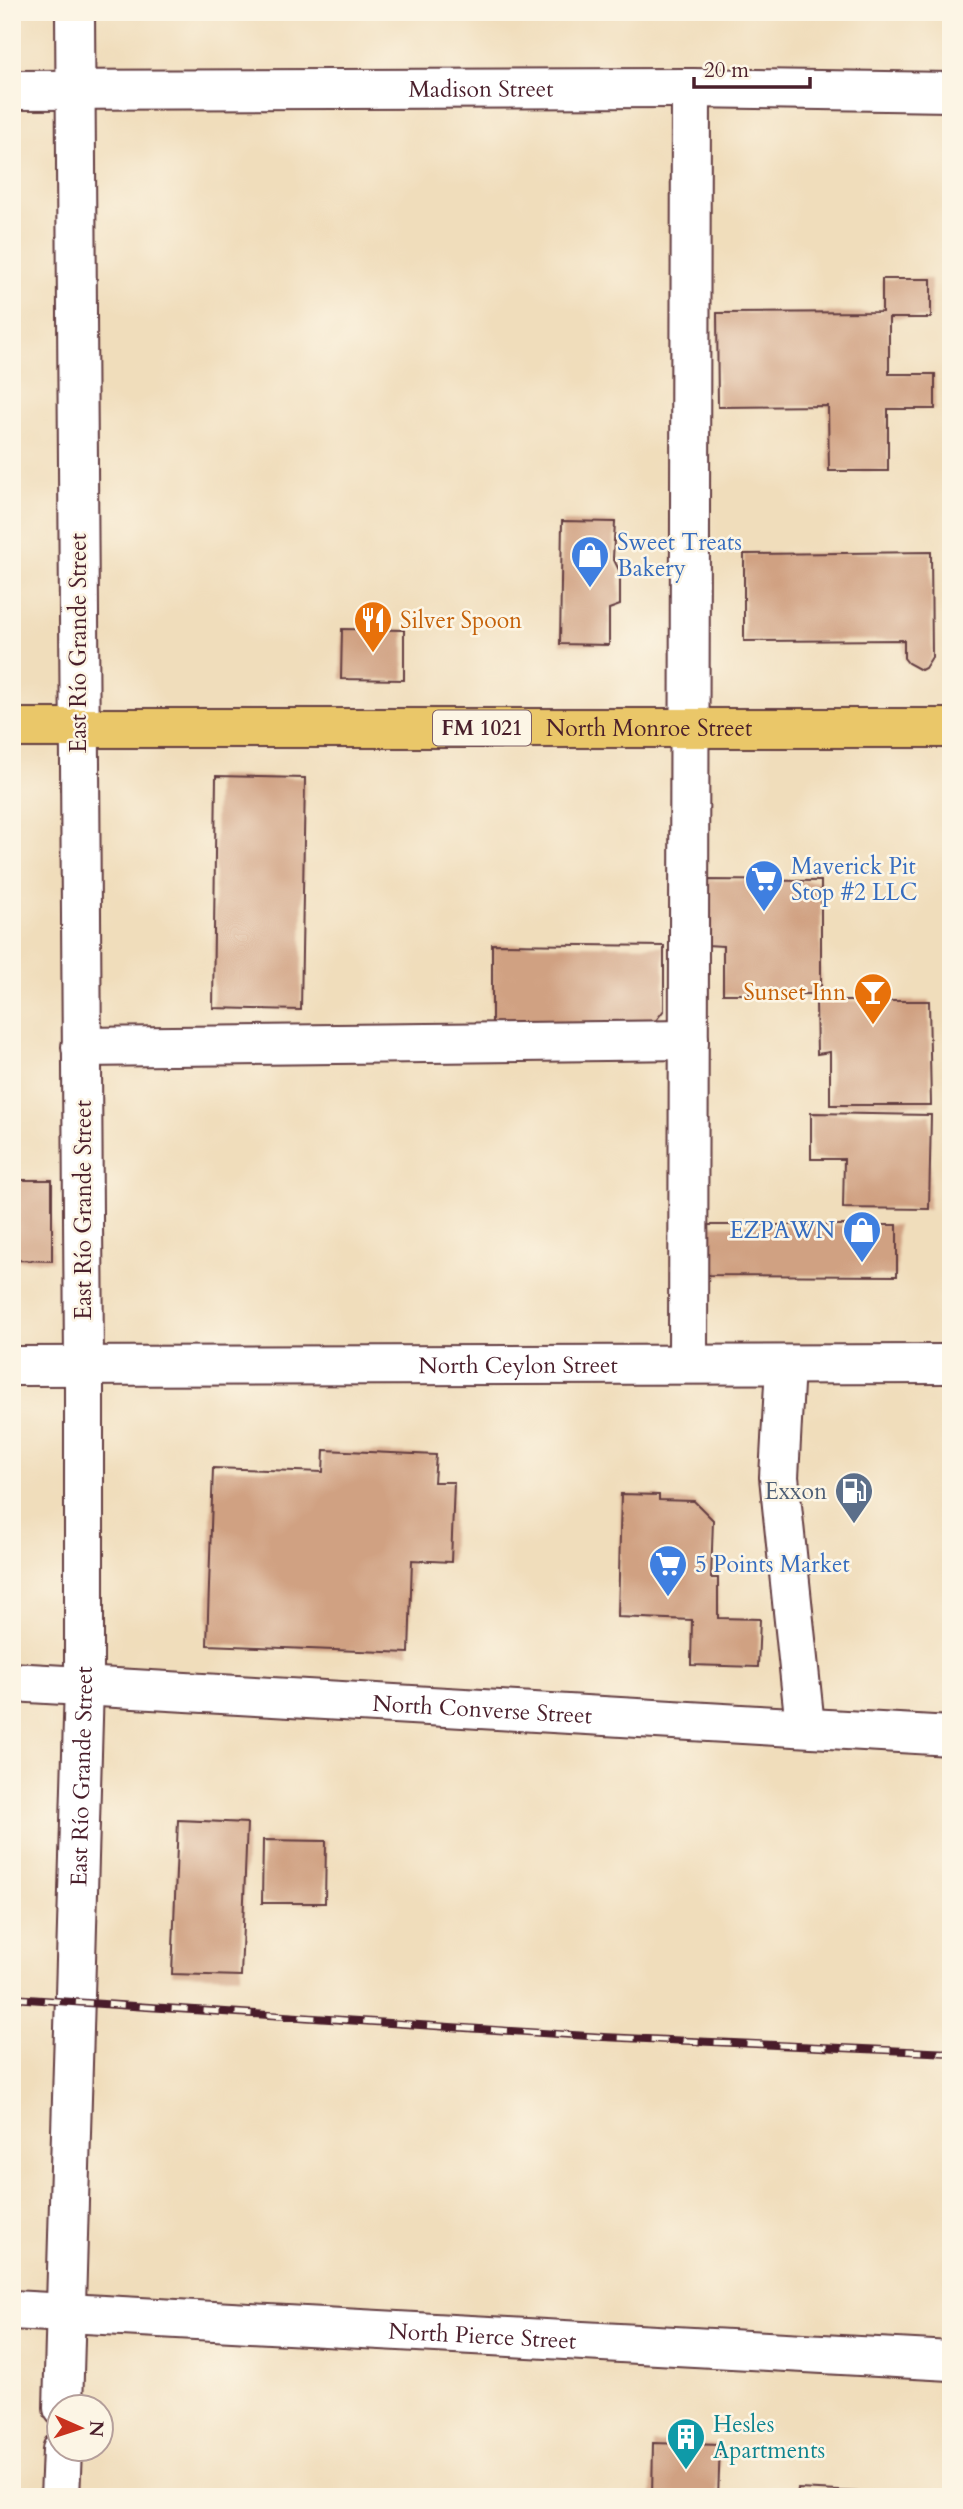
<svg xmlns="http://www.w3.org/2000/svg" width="963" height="2509" font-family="Cardo,serif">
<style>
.building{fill:#d0a182}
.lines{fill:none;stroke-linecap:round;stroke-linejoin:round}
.minor-casing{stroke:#633c41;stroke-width:42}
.major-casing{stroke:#633c41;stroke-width:42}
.minor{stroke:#fff;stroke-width:38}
.major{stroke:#eac769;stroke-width:38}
.rail-casing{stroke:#4a1f2b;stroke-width:8}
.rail{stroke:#fcf5e5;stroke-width:5;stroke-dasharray:16;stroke-linecap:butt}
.labels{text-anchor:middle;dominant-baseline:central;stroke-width:5;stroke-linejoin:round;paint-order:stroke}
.shield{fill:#fcf5e5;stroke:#7f5f63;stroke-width:2}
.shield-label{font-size:21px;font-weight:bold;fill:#4a1f2b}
.street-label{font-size:23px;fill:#4a1f2b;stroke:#fcf5e5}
.shop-label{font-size:23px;fill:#366cbe;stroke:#fcf5e5;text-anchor:start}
.food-label{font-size:23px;fill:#c56008;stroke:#fcf5e5;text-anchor:start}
.service-label{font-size:23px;fill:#4e5e75;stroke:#fcf5e5;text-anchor:end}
.culture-label{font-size:23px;fill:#0d838f;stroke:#fcf5e5;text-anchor:start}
</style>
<rect width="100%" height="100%" fill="#fcf5e5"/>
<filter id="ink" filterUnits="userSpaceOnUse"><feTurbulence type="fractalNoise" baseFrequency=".0143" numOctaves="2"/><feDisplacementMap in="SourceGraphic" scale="14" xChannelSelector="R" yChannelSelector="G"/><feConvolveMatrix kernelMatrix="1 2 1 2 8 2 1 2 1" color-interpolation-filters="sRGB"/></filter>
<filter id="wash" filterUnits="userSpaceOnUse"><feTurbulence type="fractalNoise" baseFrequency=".00686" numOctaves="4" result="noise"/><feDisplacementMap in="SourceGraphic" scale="28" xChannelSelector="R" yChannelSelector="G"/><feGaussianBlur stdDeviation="1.57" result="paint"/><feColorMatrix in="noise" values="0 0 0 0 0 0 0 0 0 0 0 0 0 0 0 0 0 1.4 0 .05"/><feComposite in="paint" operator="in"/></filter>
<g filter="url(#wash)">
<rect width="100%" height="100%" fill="#f0ddbb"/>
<g id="blocks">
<path class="building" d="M882,279H931V318H889V374H935V409H888V471H829L828,406L718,407L717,313L882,312Z
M562,521L615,522L613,558L620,572V605L609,609V645L560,644Z
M931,552L932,657L925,668L921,670L908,663L904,658V640L744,641V554Z
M342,629L404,630V680L341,679Z
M216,776L305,778L301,1010L213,1008Z
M707,880L821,881V994H723V946L707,945Z
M492,944L664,946V1010L651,1027L492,1026Z
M816,1001H929L931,1105H830V1052L817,1054Z
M811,1113L931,1115L929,1209L843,1208L844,1159H811Z
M12,1180H52V1261L12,1260Z
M705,1225H897V1276L705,1275Z
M324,1450L436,1455L434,1482H454L451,1562L412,1560L409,1653L207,1645L213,1468L323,1472Z
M621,1494L659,1495V1500L694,1501L713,1520L711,1578H718V1618L760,1619L758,1667L691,1665L692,1620L618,1617Z
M178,1820L247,1823L241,1976L172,1974Z
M263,1840L326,1841L325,1903H262Z
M653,2443L720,2445L718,2497H652Z
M798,2489L859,2492V2497H797Z"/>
</g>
</g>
<g filter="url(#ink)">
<use href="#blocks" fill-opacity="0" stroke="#633c41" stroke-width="2"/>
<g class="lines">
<defs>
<g id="minor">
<path id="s1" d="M12,90L691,88L951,92"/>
<path d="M81,1047L689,1040"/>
<path d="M688,1364L691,88"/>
<path d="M785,1365L779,1477L805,1726"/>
<path id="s2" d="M12,1366L951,1364"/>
<path id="s3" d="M12,1682L951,1736"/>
<path id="s4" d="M12,2310L951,2361"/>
<path id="s5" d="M63,2408L84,1685V1365L75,12"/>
<path d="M60,2497L62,2450"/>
</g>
<g id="major">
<path id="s6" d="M12,728H951"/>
</g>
</defs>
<use href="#minor" class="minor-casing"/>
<use href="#major" class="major-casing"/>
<use href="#minor" class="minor"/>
<use href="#major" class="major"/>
<defs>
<path id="rail" d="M12,1998L603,2037L951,2053"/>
</defs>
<use href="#rail" class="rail-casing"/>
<use href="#rail" class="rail"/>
</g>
</g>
<defs>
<symbol id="shop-pin" viewBox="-11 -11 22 30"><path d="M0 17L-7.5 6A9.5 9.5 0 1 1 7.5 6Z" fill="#3f7fe0" stroke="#fcf5e5"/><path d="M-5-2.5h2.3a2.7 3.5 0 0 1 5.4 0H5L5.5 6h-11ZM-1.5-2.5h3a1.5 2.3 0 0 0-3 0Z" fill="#fff"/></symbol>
<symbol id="restaurant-pin" viewBox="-11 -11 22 30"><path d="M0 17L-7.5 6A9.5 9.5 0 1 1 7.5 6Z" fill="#e8710a" stroke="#fcf5e5"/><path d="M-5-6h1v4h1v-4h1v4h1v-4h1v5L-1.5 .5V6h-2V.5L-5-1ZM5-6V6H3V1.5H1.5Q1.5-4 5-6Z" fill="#fff"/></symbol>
<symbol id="supermarket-pin" viewBox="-11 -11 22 30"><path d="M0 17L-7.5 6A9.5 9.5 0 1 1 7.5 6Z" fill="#3f7fe0" stroke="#fcf5e5"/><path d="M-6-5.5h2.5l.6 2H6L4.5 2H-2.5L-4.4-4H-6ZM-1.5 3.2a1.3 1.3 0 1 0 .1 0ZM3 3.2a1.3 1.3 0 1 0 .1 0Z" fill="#fff"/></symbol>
<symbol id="bar-pin" viewBox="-11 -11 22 30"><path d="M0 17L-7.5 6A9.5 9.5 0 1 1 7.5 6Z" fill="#e8710a" stroke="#fcf5e5"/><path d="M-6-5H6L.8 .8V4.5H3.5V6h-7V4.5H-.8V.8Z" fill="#fff"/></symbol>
<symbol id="fuel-pin" viewBox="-11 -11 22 30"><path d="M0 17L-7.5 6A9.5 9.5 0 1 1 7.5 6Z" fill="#5c6f8a" stroke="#fcf5e5"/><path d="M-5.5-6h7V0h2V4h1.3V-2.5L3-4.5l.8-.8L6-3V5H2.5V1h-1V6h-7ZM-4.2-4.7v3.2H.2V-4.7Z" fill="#fff"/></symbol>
<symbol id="building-pin" viewBox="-11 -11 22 30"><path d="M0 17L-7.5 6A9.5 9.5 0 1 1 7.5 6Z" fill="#0f9aa8" stroke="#fcf5e5"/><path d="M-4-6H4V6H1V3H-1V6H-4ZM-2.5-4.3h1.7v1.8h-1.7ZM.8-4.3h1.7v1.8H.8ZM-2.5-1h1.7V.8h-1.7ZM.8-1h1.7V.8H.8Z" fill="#fff"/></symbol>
</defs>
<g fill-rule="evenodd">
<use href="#shop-pin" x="568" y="533" width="44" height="60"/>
<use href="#restaurant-pin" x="351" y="598" width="44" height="60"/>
<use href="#supermarket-pin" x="742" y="857" width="44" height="60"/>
<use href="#bar-pin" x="851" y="970" width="44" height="60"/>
<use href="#shop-pin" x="840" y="1208" width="44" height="60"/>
<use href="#fuel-pin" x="832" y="1469" width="44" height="60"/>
<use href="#supermarket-pin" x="646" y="1542" width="44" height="60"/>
<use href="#building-pin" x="664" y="2415" width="44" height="60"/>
</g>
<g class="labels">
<rect class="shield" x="433" y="710.5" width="98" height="35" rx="5"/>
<g class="shield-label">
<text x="482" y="728">FM 1021</text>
</g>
<g class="street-label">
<text stroke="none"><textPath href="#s1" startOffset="469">Madison Street</textPath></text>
<text transform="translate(78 643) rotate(-90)">East Río Grande Street</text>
<text stroke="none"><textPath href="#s6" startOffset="637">North Monroe Street</textPath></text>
<text transform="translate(83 1210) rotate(-90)">East Río Grande Street</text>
<text stroke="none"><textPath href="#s2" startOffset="506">North Ceylon Street</textPath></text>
<text stroke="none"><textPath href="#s3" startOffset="471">North Converse Street</textPath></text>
<text stroke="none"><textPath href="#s5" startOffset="632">East Río Grande Street</textPath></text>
<text stroke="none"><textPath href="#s4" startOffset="471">North Pierce Street</textPath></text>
</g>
<g class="shop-label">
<text x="617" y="542">Sweet Treats<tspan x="617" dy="26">Bakery</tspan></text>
<text x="791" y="866">Maverick Pit<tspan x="791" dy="26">Stop #2 LLC</tspan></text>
<text x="835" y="1230" text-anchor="end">EZPAWN</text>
<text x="695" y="1564">5 Points Market</text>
</g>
<g class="food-label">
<text x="400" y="620">Silver Spoon</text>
<text x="846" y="992" text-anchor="end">Sunset Inn</text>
</g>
<g class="service-label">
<text x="827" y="1491">Exxon</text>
</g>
<g class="culture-label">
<text x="713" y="2424">Hesles<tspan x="713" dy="26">Apartments</tspan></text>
</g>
</g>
<rect width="963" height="2509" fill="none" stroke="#fcf5e5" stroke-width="42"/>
<g transform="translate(80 2428) rotate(93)"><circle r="33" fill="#fcf5e5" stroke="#b59f9b" stroke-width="2"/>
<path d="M0-5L12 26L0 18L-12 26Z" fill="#c8321e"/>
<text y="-10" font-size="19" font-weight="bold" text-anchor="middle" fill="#4a1f2b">N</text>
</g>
<path d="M694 77v10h116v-10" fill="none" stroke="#4a1f2b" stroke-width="3.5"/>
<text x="704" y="77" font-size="21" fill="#4a1f2b" stroke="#fcf5e5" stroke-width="5" paint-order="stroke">20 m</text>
</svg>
